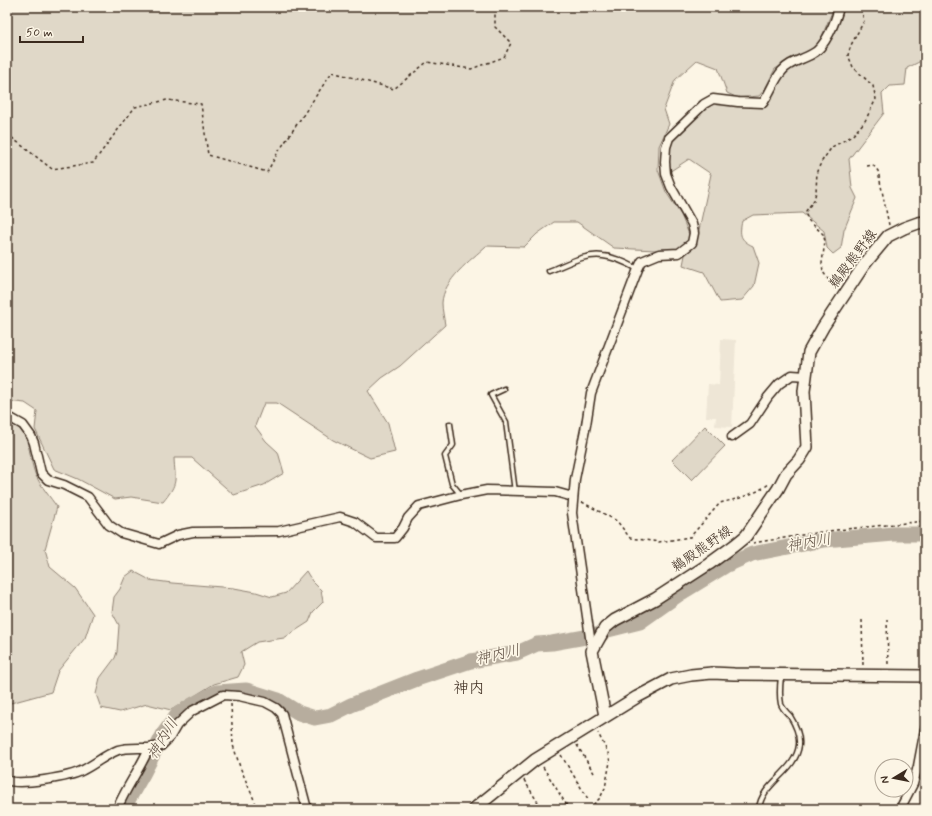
<svg xmlns="http://www.w3.org/2000/svg" width="932" height="816" font-family="Mynerve,'Klee One',sans-serif">
<style>
.built{fill:#eee6d6}
.green{fill:#e0d8c8;stroke:#8e8173}
.lines{fill:none;stroke-linecap:round;stroke-linejoin:round}
.river{stroke:#b7ad9e;stroke-width:15}
.lane-casing{stroke:#3b2a1e;stroke-width:7}
.street-casing{stroke:#3b2a1e;stroke-width:11}
.secondary-casing{stroke:#3b2a1e;stroke-width:14}
.path{stroke:#3b2a1e;stroke-width:1.5;stroke-dasharray:3 3;stroke-linecap:butt}
.lane{stroke:#fcf5e5;stroke-width:4}
.street{stroke:#fcf5e5;stroke-width:8}
.secondary{stroke:#fcf5e5;stroke-width:11}
.labels{text-anchor:middle;dominant-baseline:central;stroke-width:3.5;stroke-linejoin:round;paint-order:stroke}
.street-label{font-size:14px;fill:#3b2a1e;stroke:#fcf5e5}
.water-label{font-size:15px;font-style:italic;fill:#605144;stroke:#fcf5e5}
.quarter-label{font-size:16px;fill:#3b2a1e;stroke:#fcf5e5}
</style>
<rect width="100%" height="100%" fill="#fcf5e5"/>
<filter id="ink" filterUnits="userSpaceOnUse"><feTurbulence type="fractalNoise" baseFrequency=".025" numOctaves="2"/><feDisplacementMap in="SourceGraphic" scale="8" xChannelSelector="R" yChannelSelector="G"/><feConvolveMatrix kernelMatrix="1 2 1 2 8 2 1 2 1" color-interpolation-filters="sRGB"/></filter>
<g filter="url(#ink)">
<path class="built" d="M721,339L736,340L732,427L715,426L716,417H706L708,384L719,385Z"/>
<path class="green" d="M7,7H834L820,41L812,50L775,69L765,89L759,96L738,98L727,93L718,68L697,60L675,80L664,109L669,124L659,146L658,170L666,192L681,215L690,237L686,243L676,251L614,248L577,222H554L537,234L524,247L486,246C471,260 443,280 442,303C442,310 444,318 445,325L400,366L382,378L368,391L388,423L395,452L370,458L333,440L277,403H264L255,426L266,441L278,452L284,473L264,485L234,495L192,458H174C175,481 179,482 163,502L131,497L115,499L78,479L54,469L35,429L37,411L25,403L7,401Z
M841,7H925V59L907,68L905,85L890,86L882,94L884,113L849,159L852,188L857,198L844,230L841,248L833,254L827,248L824,231L802,213L753,215L742,221C739,235 740,240 753,246L759,263L754,286L742,300L720,302L704,272L683,265L685,255L696,244L711,174L689,159L669,172C669,165 667,157 668,150C670,139 705,103 715,103C732,102 748,109 765,106L784,73L791,67L813,58L831,39Z
M7,421C33,431 27,455 36,476C41,486 50,497 57,507L45,549L50,567L75,588L93,614L85,638L58,671L51,692L7,704Z
M705,426L725,446L692,480L672,460Z
M133,571L150,580L172,583L234,588L256,592L272,597L286,593L306,571L312,581L321,590L323,602L313,612L309,622L284,638L257,642L241,652L244,665L238,677L214,684L171,710L147,704L120,712L101,708L96,694L100,678L115,658L117,652L119,625L112,612L114,597L120,589L125,577Z"/>
<g class="lines">
<path class="river" d="M123,809L143,774L164,733L178,714L192,705L217,692L246,690L278,700L299,713L315,718L331,715L351,705L417,679L471,661L517,653L537,644L552,643L602,634L604,631L640,622L681,593L725,566L752,554L824,540L894,534H925"/>
<defs>
<path id="lane" d="M549,271C565,265 585,253 603,256C615,257 627,263 638,269
M504,389L491,395L506,422L515,492
M450,424L453,445L445,456L452,484L461,495
M759,809C761,783 796,772 799,745C800,735 795,724 790,716C787,713 782,708 781,704C779,695 780,685 781,676"/>
<path id="street" d="M7,416L23,425L31,436L34,443L41,473L48,480L64,485L88,497L109,525L121,533L159,544L178,535L193,532L279,531L340,517L355,522L376,538H395L403,528L408,518L419,506L461,495L487,490L555,492L573,497
M732,437L750,424L768,397L779,384L792,375L806,376
M592,651L572,513L575,479L586,425L591,393L638,269L642,261L659,254L679,253L692,243L694,233L692,224L671,187L666,174L665,162L666,147L669,138L704,104L713,99L738,102L763,103C770,93 774,80 782,71C789,62 802,60 812,54C825,48 836,21 839,7
M7,780C18,786 71,777 83,770C95,764 105,755 118,750C126,747 139,748 149,748
M117,809C126,787 140,769 149,748L161,746L170,737L177,725L192,711L223,695L239,696L265,702L276,708L282,714L307,809
M900,809L913,784L918,766L925,729"/>
<path id="secondary" d="M605,716L592,651L605,628L615,620L655,599L709,564L735,545L746,536L778,489L786,474L799,460L807,447L804,391L806,376L809,352L823,327L864,265L888,236L904,228L918,223L925,222
M474,809L535,760L637,697L671,679L691,675L712,673L734,674L925,676"/>
</defs>
<use href="#lane" class="lane-casing"/>
<use href="#street" class="street-casing"/>
<use href="#secondary" class="secondary-casing"/>
<path class="path" d="M7,134L52,169L93,163L135,107L167,100L201,104L208,155L267,172L277,154L332,72L394,89L427,62L471,69L504,57L511,43L495,27V7
M867,166L873,165L878,171L889,225
M836,290L823,272L822,263L825,241L823,234L809,221L806,215V211L814,200L816,192L817,171L822,161L832,147L852,136L865,121L876,99L873,86L853,67L848,55L851,45L864,21L861,7
M582,502L617,521L630,538L659,542L690,537L720,503L740,498L758,491L769,484
M753,543L827,531L925,521
M887,619L888,665
M862,620L863,666
M231,704L233,745L240,767L258,809
M577,745L594,773
M561,755L588,799
M543,767L569,809
M524,780L542,809
M589,809L600,798L605,788L610,762L608,753L598,733"/>
<use href="#lane" class="lane"/>
<use href="#street" class="street"/>
<use href="#secondary" class="secondary"/>
</g>
</g>
<g class="labels">
<g class="street-label">
<text transform="translate(853 259) rotate(-53)">鵜殿熊野線</text>
<text transform="translate(702 549) rotate(-35)">鵜殿熊野線</text>
</g>
<g class="water-label">
<text transform="translate(809 543) rotate(-10)">神内川</text>
<text transform="translate(498 655) rotate(-13)">神内川</text>
<text transform="translate(163 739) rotate(-58)">神内川</text>
</g>
<g class="quarter-label">
<text x="469" y="688">神内</text>
</g>
</g>
<rect width="932" height="816" fill="none" stroke="#fcf5e5" stroke-width="24"/>
<rect x="12" y="12" width="908" height="792" fill="none" stroke="#3b2a1e" stroke-width="1.5" filter="url(#ink)"/>
<g transform="translate(894 778) rotate(260)"><circle r="19" fill="#fcf5e5" stroke="#afa495"/>
<path d="M0-3L7 15L0 10L-7 15Z" fill="#3b2a1e"/>
<text y="-6" font-size="11" font-weight="bold" text-anchor="middle" fill="#3b2a1e">N</text>
</g>
<path d="M20 36v6h63v-6" fill="none" stroke="#3b2a1e" stroke-width="2"/>
<text x="26" y="36" font-size="12" fill="#3b2a1e" stroke="#fcf5e5" stroke-width="3" paint-order="stroke">50 m</text>
</svg>
